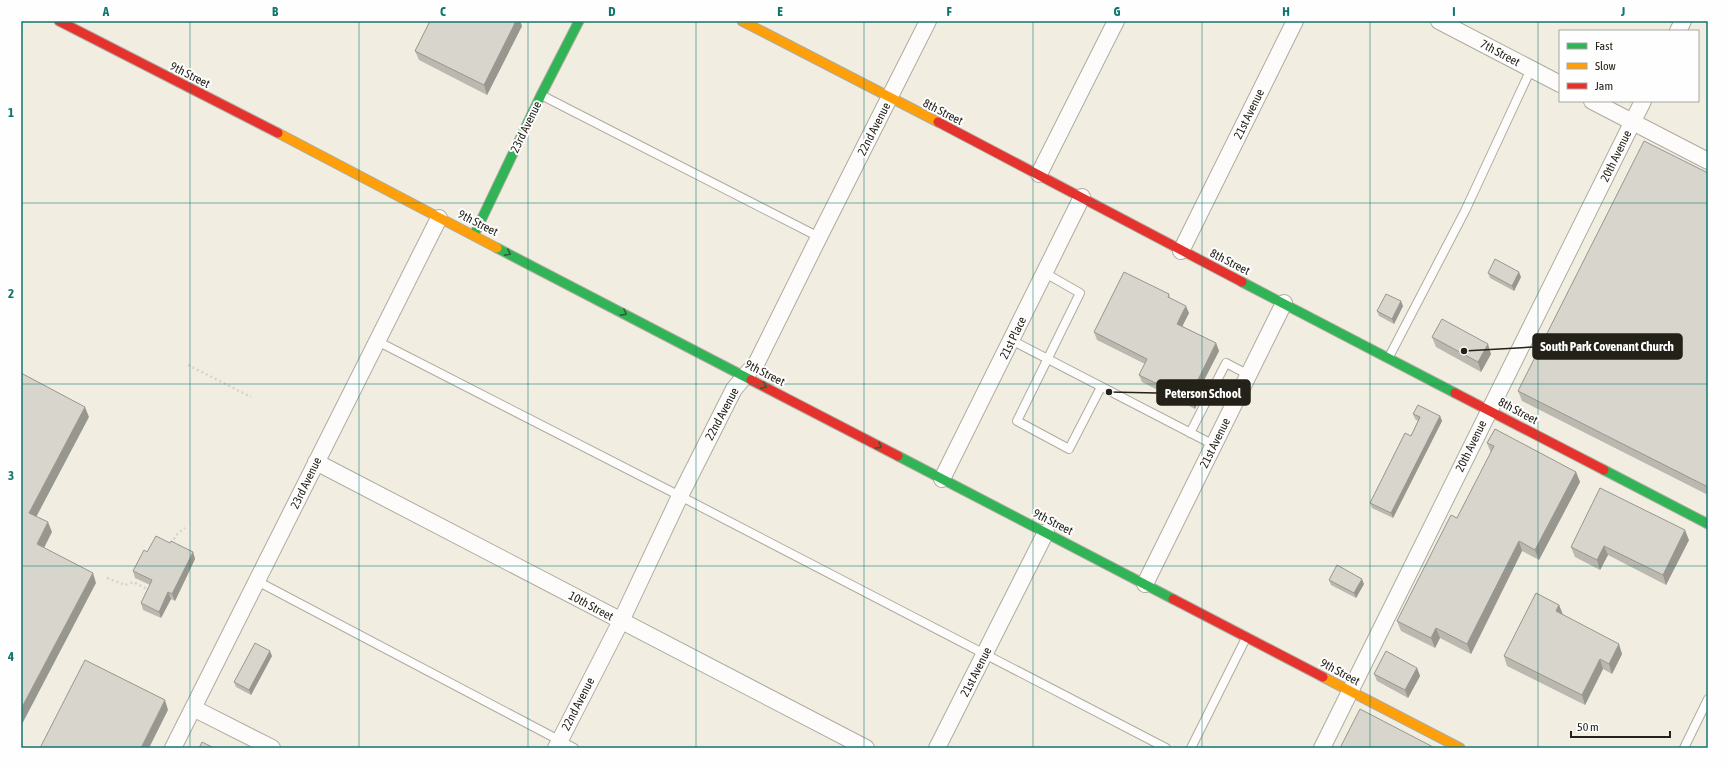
<svg xmlns="http://www.w3.org/2000/svg" width="1729" height="769" font-family="'Asap Condensed',sans-serif">
<style>
.lines{fill:none;stroke-linecap:round;stroke-linejoin:round}
.lane-casing{stroke:#aeaba2;stroke-width:10}
.street-casing{stroke:#aeaba2;stroke-width:18}
.fast-casing{stroke:#aeaba2;stroke-width:11}
.slow-casing{stroke:#aeaba2;stroke-width:11}
.jam-casing{stroke:#aeaba2;stroke-width:11}
.path{stroke:#d4d3cf;stroke-width:2.5;stroke-dasharray:2 3;stroke-linecap:butt}
.lane{stroke:#fdfcfa;stroke-width:8}
.street{stroke:#fdfcfa;stroke-width:16}
.fast{stroke:#30b455;stroke-width:9}
.slow{stroke:#ff9f0a;stroke-width:9}
.jam{stroke:#e5322d;stroke-width:9}
.wall{fill:#bab8af}
.shaded-wall{fill:#97968f}
.building{fill:#d8d6cc;stroke:#97968f}
.oneway{stroke:#296333}
.grid{fill:none;stroke:#0f766e;stroke-width:1;stroke-opacity:0.55}
.labels{text-anchor:middle;dominant-baseline:central;stroke-width:4;stroke-linejoin:round;paint-order:stroke}
.street-label{font-size:12px;fill:#232118;stroke:#fefefe}
.leader{fill:none;stroke:#232118;stroke-width:1.5}
.callout-dot{fill:#232118;stroke:#fefefe;stroke-width:1.5}
.callout{fill:#232118;stroke:#232118;stroke-width:1.5}
.callout-label{font-size:13px;text-anchor:middle;font-weight:bold;fill:#fff}
.neatline{fill:none;stroke:#0f766e;stroke-width:1.5}
.grid-label{font-size:13px;text-anchor:middle;font-weight:bold;fill:#0f766e}
</style>
<rect width="100%" height="100%" fill="#f1eee1"/>
<g class="lines">
<defs>
<path id="lane" d="M541,95L819,237
M1045,273L1080,293L1017,421L1069,449L1101,387
M1011,340L1214,445
M377,341L680,496L1166,748
M1389,357L1465,211L1531,69
M1190,433L1226,363L1249,375
M257,581L574,748
M1191,748L1246,638
M1684,748L1708,699"/>
<path id="street" d="M1439,21L1560,84
M1678,31L1683,21
M1592,101L1708,161
M1039,174L1116,21
M1181,251L1295,21
M316,462L866,748
M942,479L1082,197
M1145,584L1284,303
M193,708L272,748
M173,748L439,218
M556,748L621,621L680,496L734,389L757,362L819,237L928,21
M937,748L1046,532
M1322,748L1643,101"/>
<path id="fast" d="M474,235L541,95L579,21
M497,248L751,380
M1242,282L1455,393
M898,456L1173,599
M1604,470L1708,524"/>
<path id="slow" d="M742,21L938,122
M278,133L497,248
M1323,677L1460,748"/>
<path id="jam" d="M59,21L278,133
M938,122L1242,282
M751,380L898,456
M1455,393L1604,470
M1173,599L1323,677"/>
</defs>
<use href="#lane" class="lane-casing"/>
<use href="#street" class="street-casing"/>
<use href="#fast" class="fast-casing"/>
<use href="#slow" class="slow-casing"/>
<use href="#jam" class="jam-casing"/>
<path class="path" d="M188,365L251,397
M172,544L176,535L185,528
M107,578L125,585L133,582L149,590V588"/>
<use href="#lane" class="lane"/>
<use href="#street" class="street"/>
<use href="#fast" class="fast"/>
<use href="#slow" class="slow"/>
<use href="#jam" class="jam"/>
</g>
<path class="wall" d="M430,21H520L522,26L487,95L419,60L415,51Z
M1708,173V495L1522,401L1518,391Z
M1488,273L1521,277L1514,291L1490,278Z
M1169,294L1170,298L1189,313L1182,326L1216,343L1219,351L1199,390L1201,395L1195,409L1142,382L1139,375L1145,364L1097,340L1094,332Z
M1403,306L1394,324L1379,316L1377,311Z
M1432,337L1491,354L1481,372L1436,347Z
M1413,414L1440,416L1442,421L1393,518L1372,508L1370,503L1411,436L1418,421L1415,419Z
M1487,443L1576,472L1580,482L1539,560L1522,551L1471,654L1440,638L1435,648L1401,631L1397,621L1457,518L1491,453Z
M1689,540L1666,585L1608,555L1600,570L1575,557L1571,547Z
M170,543L193,552L195,559L175,601L171,599L161,618L143,610L141,603L150,585L135,578L133,571L147,552Z
M1329,580L1364,584L1356,598L1331,585Z
M1559,605L1563,615L1622,654L1612,674L1603,669L1585,705L1507,666L1504,656Z
M272,656L251,695L236,687L234,682Z
M1417,668L1420,676L1408,698L1377,681L1374,674Z"/>
<path class="shaded-wall" d="M516,21H520L522,26L487,95L484,85Z
M1519,272L1521,277L1514,291L1512,286Z
M1401,301L1403,306L1394,324L1392,319Z
M1186,306L1189,313L1180,331L1177,324Z
M1216,343L1219,351L1199,390L1201,395L1195,409L1192,401L1195,386Z
M1488,344L1491,354L1481,372L1478,362Z
M85,407L89,417L33,523L29,513Z
M1440,416L1442,421L1393,518L1391,513Z
M1576,472L1580,482L1539,560L1535,550Z
M48,522L52,532L41,554L37,544Z
M1685,530L1689,540L1666,585L1663,575Z
M1519,541L1522,551L1471,654L1467,644Z
M1604,546L1608,555L1600,570L1597,560Z
M193,552L195,559L175,601L172,594Z
M93,573L96,583L21,726V709Z
M1362,579L1364,584L1356,598L1354,593Z
M168,592L171,599L161,618L159,612Z
M1559,605L1563,615L1560,621L1556,611Z
M1436,628L1440,638L1435,648L1431,638Z
M1619,644L1622,654L1612,674L1609,664Z
M270,651L272,656L251,695L249,690Z
M1600,659L1603,669L1585,705L1582,695Z
M1417,668L1420,676L1408,698L1405,690Z
M165,700L168,710L149,748H141Z"/>
<path class="building" d="M430,21H516L484,85L415,51Z
M1644,141L1708,173V487L1518,391Z
M1495,259L1519,272L1512,286L1488,273Z
M1124,272L1169,294L1168,297L1186,306L1177,324L1216,343L1195,386L1199,388L1192,401L1139,375L1147,359L1094,332Z
M1386,294L1401,301L1392,319L1377,311Z
M1442,319L1488,344L1478,362L1432,337Z
M21,373L85,407L29,513L48,522L37,544L93,573L21,709Z
M1418,405L1440,416L1391,513L1370,503L1405,433L1411,436L1420,417L1413,414Z
M1495,429L1576,472L1535,550L1519,541L1467,644L1436,628L1431,638L1397,621L1451,515L1457,518L1494,446L1487,443Z
M1600,488L1685,530L1663,575L1604,546L1597,560L1571,547Z
M156,536L170,543L171,541L193,552L172,594L168,592L159,612L141,603L152,580L133,571L144,550L147,552Z
M1337,565L1362,579L1354,593L1329,580Z
M1536,593L1559,605L1556,611L1619,644L1609,664L1600,659L1582,695L1504,656Z
M255,643L270,651L249,690L234,682Z
M1386,651L1417,668L1405,690L1374,674Z
M85,660L165,700L141,748H40Z
M1360,709L1435,748H1340Z
M202,742L214,748H199Z"/>
<defs><path id="oneway-chevron" d="M-2-3.5L2.5 0L-2 3.5" fill="none" stroke-width="1.6" stroke-linecap="round" stroke-linejoin="round"/></defs>
<g class="oneway">
<use href="#oneway-chevron" transform="translate(508 253) rotate(28)"/>
<use href="#oneway-chevron" transform="translate(624 313) rotate(28)"/>
<use href="#oneway-chevron" transform="translate(764 386) rotate(27)"/>
<use href="#oneway-chevron" transform="translate(879 446) rotate(28)"/>
</g>
<path class="grid" d="M190,21V748M359,21V748M528,21V748M696,21V748M864,21V748M1033,21V748M1202,21V748M1370,21V748M1538,21V748M21,203H1708M21,384H1708M21,566H1708"/>
<g class="labels">
<g class="street-label">
<text transform="translate(1500 53) rotate(28)">7th Street</text>
<text transform="translate(190 75) rotate(27)">9th Street</text>
<text transform="translate(943 112) rotate(27)">8th Street</text>
<text transform="translate(1249 114) rotate(-64)">21st Avenue</text>
<text transform="translate(526 127) rotate(-64)">23rd Avenue</text>
<text transform="translate(874 129) rotate(-63)">22nd Avenue</text>
<text transform="translate(1616 156) rotate(-64)">20th Avenue</text>
<text transform="translate(478 223) rotate(27)">9th Street</text>
<text transform="translate(1230 262) rotate(27)">8th Street</text>
<text transform="translate(1013 338) rotate(-64)">21st Place</text>
<text transform="translate(765 373) rotate(27)">9th Street</text>
<text transform="translate(1518 411) rotate(28)">8th Street</text>
<text transform="translate(722 414) rotate(-62)">22nd Avenue</text>
<text transform="translate(1215 443) rotate(-64)">21st Avenue</text>
<text transform="translate(1471 446) rotate(-64)">20th Avenue</text>
<text transform="translate(306 483) rotate(-64)">23rd Avenue</text>
<text transform="translate(1053 522) rotate(27)">9th Street</text>
<text transform="translate(591 606) rotate(28)">10th Street</text>
<text transform="translate(976 672) rotate(-63)">21st Avenue</text>
<text transform="translate(1340 672) rotate(28)">9th Street</text>
<text transform="translate(578 704) rotate(-63)">22nd Avenue</text>
</g>
</g>
<path class="leader" d="M1464 351L1533 347M1109 392L1157 393"/>
<g class="callout-dot">
<circle cx="1464" cy="351" r="4"/>
<circle cx="1109" cy="392" r="4"/>
</g>
<g class="callout">
<rect x="1533" y="334" width="149" height="25" rx="4"/>
<rect x="1157" y="380" width="93" height="25" rx="4"/>
</g>
<g class="callout-label">
<text x="1607" y="351">South Park Covenant Church</text>
<text x="1203" y="398">Peterson School</text>
</g>
<rect width="1729" height="769" fill="none" stroke="#fefefe" stroke-width="44"/>
<rect x="1559" y="30" width="140" height="72" fill="#fefefe" stroke="#a6a6a2"/>
<rect x="1567" y="43" width="20" height="6" fill="#30b455" stroke="#a6a6a2"/>
<text x="1595" y="50" font-size="12" fill="#232118">Fast</text>
<rect x="1567" y="63" width="20" height="6" fill="#ff9f0a" stroke="#a6a6a2"/>
<text x="1595" y="70" font-size="12" fill="#232118">Slow</text>
<rect x="1567" y="83" width="20" height="6" fill="#e5322d" stroke="#a6a6a2"/>
<text x="1595" y="90" font-size="12" fill="#232118">Jam</text>
<path d="M1571 731v6h99v-6" fill="none" stroke="#232118" stroke-width="2"/>
<text x="1577" y="731" font-size="12" fill="#232118" stroke="#fefefe" stroke-width="3" paint-order="stroke">50 m</text>
<rect x="22" y="22" width="1685" height="725" class="neatline"/>
<g class="grid-label">
<text x="106" y="16">A</text>
<text x="275" y="16">B</text>
<text x="443" y="16">C</text>
<text x="612" y="16">D</text>
<text x="780" y="16">E</text>
<text x="949" y="16">F</text>
<text x="1117" y="16">G</text>
<text x="1286" y="16">H</text>
<text x="1454" y="16">I</text>
<text x="1623" y="16">J</text>
<text x="11" y="117">1</text>
<text x="11" y="298">2</text>
<text x="11" y="480">3</text>
<text x="11" y="661">4</text>
</g>
</svg>
